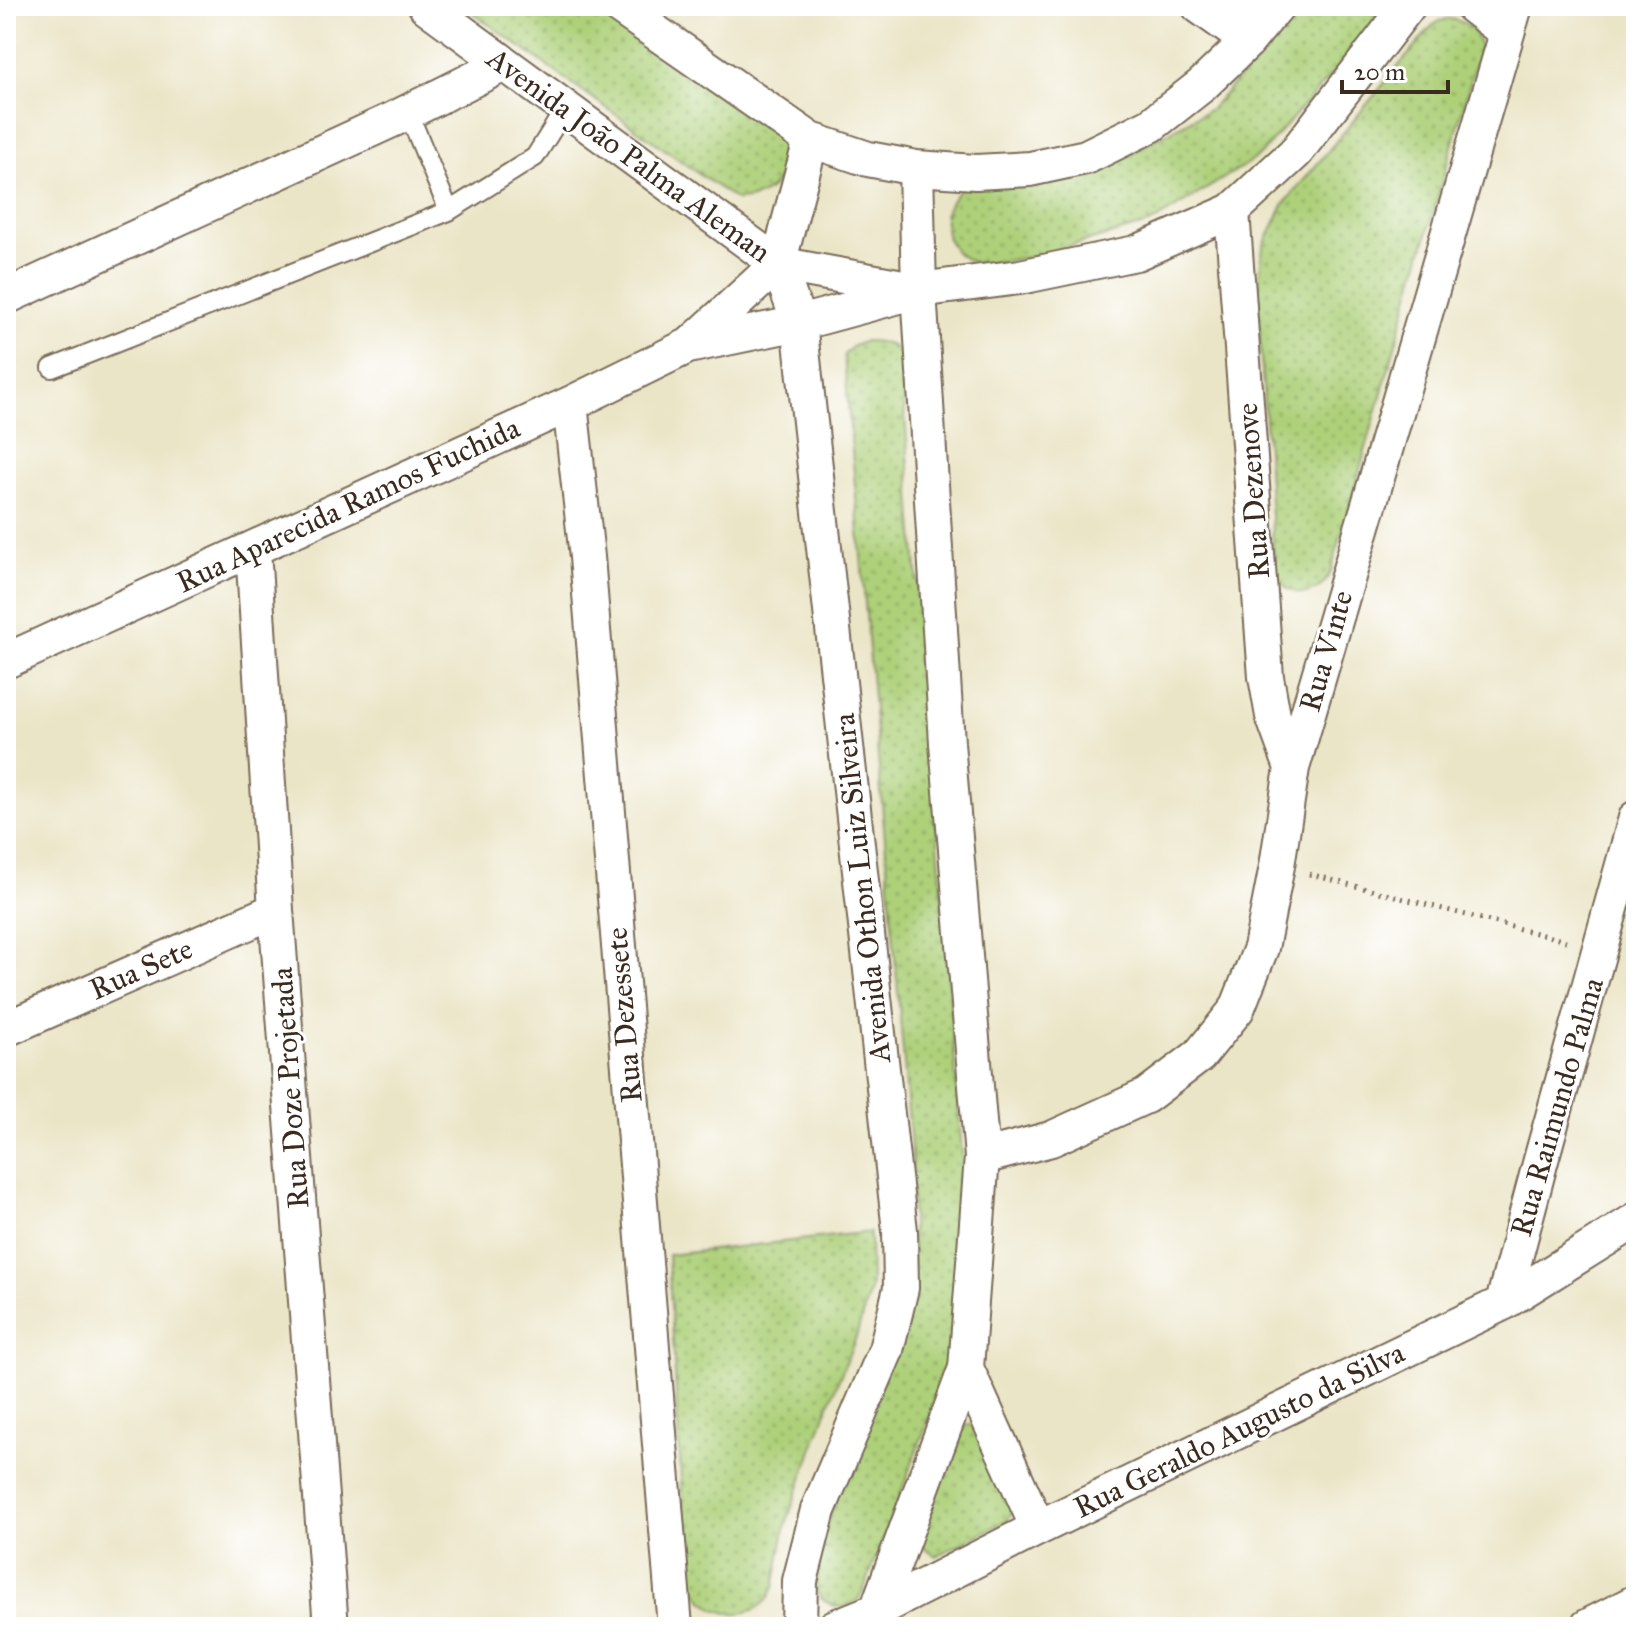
<svg xmlns="http://www.w3.org/2000/svg" width="1642" height="1633" font-family="'IM FELL Great Primer',serif">
<style>
.grass{fill:url(#grass-dots);stroke:#747d4c;stroke-width:2}
.lines{fill:none;stroke-linecap:round;stroke-linejoin:round}
.service-casing{stroke:#796b59;stroke-width:22}
.minor-casing{stroke:#796b59;stroke-width:38}
.path{stroke:#796b59;stroke-width:5;stroke-dasharray:2 6;stroke-linecap:butt}
.service{stroke:#fff;stroke-width:18}
.minor{stroke:#fff;stroke-width:34}
.labels{text-anchor:middle;dominant-baseline:central;stroke-width:6;stroke-linejoin:round;paint-order:stroke}
.street-label{font-size:30px;fill:#3b2a1e;stroke:#fff}
</style>
<defs>
<pattern id="grass-dots" width="8" height="8" patternUnits="userSpaceOnUse" patternTransform="scale(2)"><rect width="8" height="8" fill="#add079"/><path d="M2 2h.1M6 6h.1" fill="none" stroke="#8ea963" stroke-width="1.8" stroke-linecap="round"/></pattern>
</defs>
<rect width="100%" height="100%" fill="#fff"/>
<filter id="ink" filterUnits="userSpaceOnUse"><feTurbulence type="fractalNoise" baseFrequency=".0125" numOctaves="2"/><feDisplacementMap in="SourceGraphic" scale="16" xChannelSelector="R" yChannelSelector="G"/><feConvolveMatrix kernelMatrix="1 2 1 2 8 2 1 2 1" color-interpolation-filters="sRGB"/></filter>
<filter id="wash" filterUnits="userSpaceOnUse"><feTurbulence type="fractalNoise" baseFrequency=".006" numOctaves="4" result="noise"/><feDisplacementMap in="SourceGraphic" scale="32" xChannelSelector="R" yChannelSelector="G"/><feGaussianBlur stdDeviation="1.8" result="paint"/><feColorMatrix in="noise" values="0 0 0 0 0 0 0 0 0 0 0 0 0 0 0 0 0 1.4 0 .05"/><feComposite in="paint" operator="in"/></filter>
<g filter="url(#wash)">
<rect width="100%" height="100%" fill="#ebe5c7"/>
<path class="grass" d="M463,6H596L776,133C795,168 776,200 736,200Z
M1300,6H1384L1347,57L1258,157L1151,223L1032,257L980,264L967,260L956,252L948,240L945,227V213L951,201L959,190L971,183L1118,160L1211,109L1282,30Z
M1449,19C1467,21 1477,29 1480,48L1331,571C1317,605 1277,598 1274,562L1257,293L1263,247L1283,205L1432,26L1440,21Z
M865,341C879,341 888,343 900,351L962,1154V1290L950,1363L863,1592L859,1599L845,1607H837L823,1600L818,1594L816,1586L822,1539L912,1286V1158L844,355L853,346Z
M870,1232L871,1286L856,1337L825,1414L786,1524L774,1588L767,1600L756,1609L742,1613H728L715,1609L703,1600L695,1589L686,1565L668,1255Z
M969,1424L976,1425L1013,1511L1008,1520L936,1556L924,1548L919,1535L962,1426Z"/>
</g>
<g filter="url(#ink)">
<g class="lines">
<defs>
<path id="service" d="M408,112L449,211
M52,368L449,211L535,157L565,109"/>
<path id="minor" d="M426,6L778,264L919,290L1020,277L1136,253L1232,211L1296,152L1408,6
M618,6L811,140L868,159L916,168L976,172L1030,169L1086,157L1151,125L1202,85L1248,41L1277,6
M1199,6L1248,41
M1472,6L1507,33
M1232,211L1266,677L1273,716L1292,768
M6,297L394,119L504,64
M690,345L778,264
M570,404L587,557L675,1627
M253,549L276,910L331,1627
M6,661L570,404L688,346L799,323L910,293
M6,1029L276,910
M982,1157L1051,1139L1146,1096L1199,1056L1237,1009L1261,948L1277,866L1292,768L1515,6
M1503,1303L1541,1160L1636,818
M966,1368L1038,1528
M799,1627L800,1581L818,1510L886,1350L901,1288L900,1231L799,323L778,264L811,140
M835,1627L877,1610L1038,1528L1503,1303L1636,1220
M874,1627L877,1610L966,1368L982,1157L947,743L919,290L916,168
M1587,1627L1636,1602"/>
</defs>
<use href="#service" class="service-casing"/>
<use href="#minor" class="minor-casing"/>
<path class="path" d="M1309,874L1566,941"/>
<use href="#service" class="service"/>
<use href="#minor" class="minor"/>
</g>
</g>
<g class="labels">
<g class="street-label">
<text transform="translate(629 155) rotate(36)">Avenida João Palma Aleman</text>
<text transform="translate(1253 491) rotate(-94)">Rua Dezenove</text>
<text transform="translate(348 505) rotate(-25)">Rua Aparecida Ramos Fuchida</text>
<text transform="translate(1326 651) rotate(-74)">Rua Vinte</text>
<text transform="translate(862 888) rotate(-96)">Avenida Othon Luiz Silveira</text>
<text transform="translate(141 969) rotate(-24)">Rua Sete</text>
<text transform="translate(624 1015) rotate(-95)">Rua Dezessete</text>
<text transform="translate(290 1088) rotate(-94)">Rua Doze Projetada</text>
<text transform="translate(1557 1107) rotate(-74)">Rua Raimundo Palma</text>
<text transform="translate(1239 1430) rotate(-26)">Rua Geraldo Augusto da Silva</text>
</g>
</g>
<rect width="1642" height="1633" fill="none" stroke="#fff" stroke-width="32"/>
<path d="M1342 80v12h106v-12" fill="none" stroke="#3b2a1e" stroke-width="4"/>
<text x="1354" y="80" font-size="24" fill="#3b2a1e" stroke="#ffffff" stroke-width="6" paint-order="stroke">20 m</text>
</svg>
